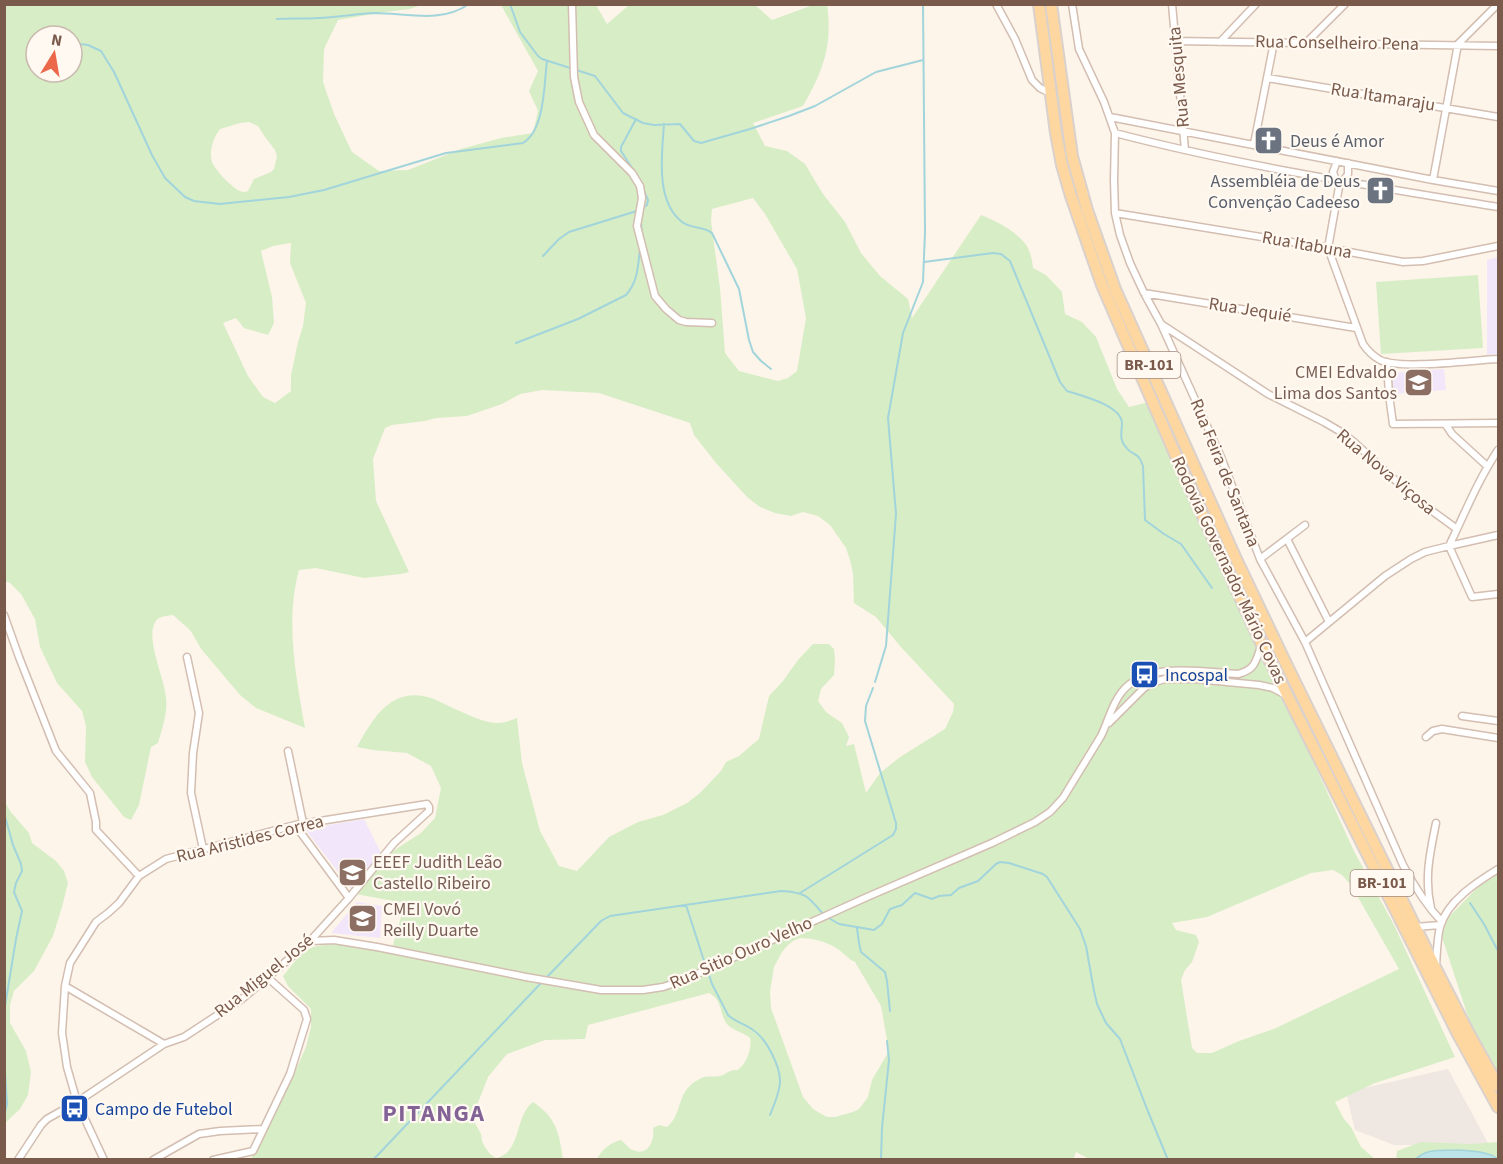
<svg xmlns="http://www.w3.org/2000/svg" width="1503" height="1164" font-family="'Source Sans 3',sans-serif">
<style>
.industrial{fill:#efe8e2}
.education{fill:#f2e6fa}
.green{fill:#d7edc6;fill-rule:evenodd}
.water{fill:#bce4e9;stroke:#a2d4db;stroke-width:1.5}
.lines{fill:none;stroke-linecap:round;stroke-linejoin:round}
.stream{stroke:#a2d4db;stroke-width:2}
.street-casing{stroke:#d3beb1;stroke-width:9}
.primary-casing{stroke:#dad1cd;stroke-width:14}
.street{stroke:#fff;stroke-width:6}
.primary{stroke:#fed7a0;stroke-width:10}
.labels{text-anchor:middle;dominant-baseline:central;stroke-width:4.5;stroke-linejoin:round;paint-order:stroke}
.shield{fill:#fff9f1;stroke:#a28a7d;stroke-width:1.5}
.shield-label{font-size:16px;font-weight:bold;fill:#7a5a4b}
.street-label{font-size:18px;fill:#7a5a4b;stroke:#fff9f1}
.worship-label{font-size:18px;fill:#5b616d;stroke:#fff9f1;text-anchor:start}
.education-label{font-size:18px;fill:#785e54;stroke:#fff9f1;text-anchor:start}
.transit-label{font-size:18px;fill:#164399;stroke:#fff9f1;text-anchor:start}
.district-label{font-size:24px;font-weight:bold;letter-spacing:1.5px;fill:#836396;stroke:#fff9f1}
</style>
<rect width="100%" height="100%" fill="#fdf5ea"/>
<path class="industrial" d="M1448,1069L1489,1145H1394L1355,1130L1346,1092Z"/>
<path class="education" d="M1498,257V354L1487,355V260Z
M1444,369L1446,390L1392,394L1390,373Z
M364,819L381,853L352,890L305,829Z
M357,902L382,906L380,938L331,933Z"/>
<path class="green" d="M4,5H421L410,9L385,12L338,20L324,49L323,82L334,114L352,152L379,171L408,170L461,149L501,138L533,133L538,111L529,91L538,71L501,5H596L607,24L629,5H755L772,20L813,5H827C833,45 823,71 803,106L753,123L765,146L787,151L805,164L823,194L845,222L861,253L880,276L908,299L912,318L981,215C996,221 1012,229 1023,241C1030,248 1032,259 1033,268L1046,275L1062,292L1065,314L1082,322L1096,337L1117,389L1129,407L1149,402L1354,851L1395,927L1455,1057L1375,1083L1335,1102L1344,1119L1351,1127L1361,1147L1375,1159L1091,1160L1076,1152L1073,1160L597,1159C602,1149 610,1143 621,1140C625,1143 629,1149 633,1150C648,1157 655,1140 653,1128L659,1125L667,1127C683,1114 676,1093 696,1081C708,1073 714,1079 723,1075C726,1074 728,1071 731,1071C738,1068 733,1073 740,1068C747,1062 752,1048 750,1038C744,1033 735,1031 729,1026C718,1016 725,1002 709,993L588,1025L585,1039L545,1040L507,1054L488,1077L474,1113V1121L481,1134L482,1141L485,1147L490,1154L496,1158C522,1153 514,1116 533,1102C557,1118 559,1133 563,1159H251L264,1131L286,1092L306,1047L311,1027V1009L288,986L283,976C290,968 297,957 306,951C322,938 371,948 391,952L405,903L350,893L390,853L421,833L435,818L441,788L431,766L407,753L373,750L357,747C374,716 393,684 434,699C441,702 448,706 455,709C469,715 484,723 499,723C505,723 511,720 517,718L522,763L540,831L559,866L577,871L609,837L638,822L663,815L687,803L700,793L721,771L726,762L739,756L759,739L769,696L783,681L798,660L813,644H829L834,649L835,659L834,675L821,689L818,701L826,712L842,723L849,737L846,746L854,744L866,793L880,773L900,757L945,729L953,712L954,704L900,646L876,617L854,603L853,573L850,560L846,548L830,525L818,516L803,512L791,516L775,513L760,507L747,497L716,463L694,435L690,423L599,393L542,390L520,394L502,404L467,416L436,418L425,421L392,425L385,428L373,459L376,501L409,572L401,574L364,578L316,568L299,570C285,621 296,677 305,728L256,708L240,695L202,650L190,630L173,615C167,616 159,616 156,621C144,636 165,679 166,698C168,712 162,729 158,743L151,747L139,805L131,820L124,817L92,777L85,762L86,726L82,711L57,683L40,647L35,619L21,594L10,583L5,581ZM36,36H72V72H36ZM249,122L258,126L265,137L275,150L277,156L274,169L271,172L254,179L248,191C247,191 245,192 244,192C235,192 215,170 212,162C209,151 213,138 220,129L240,123ZM753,198L765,214L797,269L806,318L797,371L788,378L778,381L739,371L725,353L720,288L711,221L712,209ZM291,243L290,263L306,303L303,326L298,342L291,375V391L275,403L263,397L248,376L223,323L236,318L244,328L268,335L274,323L272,297L261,251L273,246ZM1333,870L1342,875L1351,885L1399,969L1276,1028L1239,1041L1212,1053H1197L1192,1048L1181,980L1185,970L1192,962L1199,942L1196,935L1176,930L1172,923L1207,917L1311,873ZM800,938C812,938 829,942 839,950C845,954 848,959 855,962L881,1006L889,1051L872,1080L868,1097L859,1109L853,1112L835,1117H827L813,1109L803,1097L771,1008L770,992L774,967L782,952L787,946L793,941Z
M1478,275L1483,348L1381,354L1376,282Z
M4,800L10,811L29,833L32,843L56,861L64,871L68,883L62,907L53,936L34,971L14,991L10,1005V1023L26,1051L31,1072L28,1095L20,1109L5,1123Z
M1498,872V1078L1471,1026L1442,937L1447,919L1477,888Z
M1421,1142L1471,1144L1498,1142V1159L1495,1156L1418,1157L1416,1159L1396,1160L1397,1151Z"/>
<path class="water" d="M1457,1150C1471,1151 1487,1151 1498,1159H1416C1426,1148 1442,1151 1457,1150Z"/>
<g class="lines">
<path class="stream" d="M510,4L520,32L538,56L542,59L595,76L623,113L643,123L654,125L680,124L694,141L701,143L750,129L789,116L815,106L876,72L923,60
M277,19C291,18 305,19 318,18C337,17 356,14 374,13C407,13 440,24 469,4
M72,43L88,45L101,51L114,72L152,155L165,178L185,197L194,201L220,204L289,197L324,190L446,153L523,143C545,130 544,84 547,61
M664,124C662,154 655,201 682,222C691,229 704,226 712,233L739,289L749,340L753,352L761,361L771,369
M632,168L621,151V147L636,119
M641,222L642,234
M543,256L559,239L569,232L640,210L647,205L648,200L643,189
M924,262L993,253L1001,254L1010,261L1060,382L1067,391C1082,396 1121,405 1122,423C1122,432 1119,439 1125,446C1132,457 1138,450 1143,466L1145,520L1164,534L1181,544L1212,588
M516,343L578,319L626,295C638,282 638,265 640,249
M875,682L886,646L896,514L888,418L903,333L923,282L925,232L923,4
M4,813L13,845L21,864L22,871L16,883L14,892L22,911L16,939L4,1012
M800,893L893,835L896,829V823L865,721L866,706L873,688
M1470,903L1484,924L1498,951
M686,905L706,967
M827,917L839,924L874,930L882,924L890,909L902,905L915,893L932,899L939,896L951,895L959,888L978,881L996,864L1000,862L1009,863L1043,874L1047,877L1080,929L1086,946L1094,991L1097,1004L1106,1023L1120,1039L1147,1109L1168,1160
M857,928L859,943L861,952L885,972L887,981L890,1011
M708,972L712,984L728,1015C735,1022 745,1024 753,1030C766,1038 781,1067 780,1083C779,1094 774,1105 770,1115
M546,978L601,921L610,916L781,891C805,892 808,896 823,914
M4,1056L7,1104L4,1116
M373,1160L542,982
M881,1160L882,1128L889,1060L887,1041"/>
<defs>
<path id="street" d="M572,4L574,77L579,102L594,135L632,173L640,186L642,198L637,226L655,296L666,309L679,320L686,322L712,323
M996,4L1015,39L1032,80L1040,88L1050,93
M1072,4L1079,49L1104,102L1115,133L1114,180L1115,213L1120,235L1130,263L1144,293L1161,324L1221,457L1260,559L1305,642L1403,865C1414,886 1426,905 1442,922
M1172,4L1185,150
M1175,41L1498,46
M1220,42L1256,4
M1306,43L1345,4
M1268,78L1498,117
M1110,117L1433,180L1498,191
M1115,133C1241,166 1370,186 1498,207
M1254,144L1274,42
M1348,163V174L1339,187L1328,248L1363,344C1367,350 1373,356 1380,360C1402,370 1472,360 1498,359
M1433,180L1458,44L1498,4
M1337,183L1333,172L1337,161
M1115,213L1328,248L1403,262L1423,261L1498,246
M1144,293L1356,328
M1161,324L1268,394L1324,422L1341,432L1354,442L1394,479L1424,505L1457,529
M1387,362L1389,395L1393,424L1498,423
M1446,425L1452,434L1487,466
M1287,539L1329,622
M1449,546C1465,513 1478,480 1498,450
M1449,546L1472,597L1498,594
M1260,559L1305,525
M4,615L19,657L56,751L90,793L96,822V830L139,876
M1305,642L1385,576L1411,559L1425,552L1449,546L1498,535
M187,657L199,713L193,753L191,793L203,849
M1462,716L1498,721
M1109,723L1144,688L1151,683L1165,679H1196L1259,685L1273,688L1284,694
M1426,737L1433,731L1442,729L1498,738
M288,751L303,823
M295,825L349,898
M1431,908C1424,878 1430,853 1436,823
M1415,927L1440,925
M310,941L334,940L377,947L526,977L601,990H643L663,987L686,979L867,897L992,843L1035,822L1050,812L1063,798L1101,736C1108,722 1111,706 1121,693C1145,660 1203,672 1238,674C1255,670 1256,661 1261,646
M1436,965C1437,953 1437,939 1440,927C1447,901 1477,882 1498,869
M65,986L164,1044
M18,1160L41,1125L47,1119L77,1102L164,1044L184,1037L242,999L310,941L349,898L394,843L429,811V807L427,804L295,825L166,859L139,876L119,903L108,913L96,922L70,963L65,986L62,1033L67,1067L77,1102L104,1160
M153,1160L199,1134L220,1131L263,1129
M213,1160L253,1151L290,1074L307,1019L304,1010L267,977"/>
<path id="primary" d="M1039,4L1056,133L1062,165L1071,196L1102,285L1186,479L1262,645L1458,1034L1498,1107
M1051,4L1072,156L1087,210L1115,289L1236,559L1287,666L1436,969L1468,1032L1498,1086"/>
</defs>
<use href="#street" class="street-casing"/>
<use href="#primary" class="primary-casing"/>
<use href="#street" class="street"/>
<use href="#primary" class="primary"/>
</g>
<defs>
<symbol id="church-square" viewBox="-11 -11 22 22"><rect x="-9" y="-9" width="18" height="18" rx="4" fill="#6b7280" stroke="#fff9f1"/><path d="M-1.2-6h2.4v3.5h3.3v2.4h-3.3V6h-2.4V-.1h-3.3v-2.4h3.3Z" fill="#fff"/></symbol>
<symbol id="school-square" viewBox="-11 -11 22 22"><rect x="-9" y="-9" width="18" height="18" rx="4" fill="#8d6e63" stroke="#fff9f1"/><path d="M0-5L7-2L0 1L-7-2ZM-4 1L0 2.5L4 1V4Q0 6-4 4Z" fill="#fff"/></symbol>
<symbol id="bus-square" viewBox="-11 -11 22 22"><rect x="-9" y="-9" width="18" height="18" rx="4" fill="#1a4fb4" stroke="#fff9f1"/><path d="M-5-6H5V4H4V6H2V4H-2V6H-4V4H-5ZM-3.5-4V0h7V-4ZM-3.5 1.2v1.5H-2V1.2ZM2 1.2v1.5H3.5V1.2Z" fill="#fff"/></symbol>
</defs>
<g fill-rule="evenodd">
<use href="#church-square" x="1252" y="124" width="33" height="33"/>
<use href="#church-square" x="1364" y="174" width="33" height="33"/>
<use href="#school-square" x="1402" y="366" width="33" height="33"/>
<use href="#bus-square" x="1128" y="658" width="33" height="33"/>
<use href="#school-square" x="336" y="856" width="33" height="33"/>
<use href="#school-square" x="346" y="902" width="33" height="33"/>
<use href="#bus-square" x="58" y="1092" width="33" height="33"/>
</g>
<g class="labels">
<g class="shield">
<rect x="1117.5" y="352" width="63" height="26" rx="4.5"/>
<rect x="1350.5" y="870" width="63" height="26" rx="4.5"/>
</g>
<g class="shield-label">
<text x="1149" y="365">BR-101</text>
<text x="1382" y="883">BR-101</text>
</g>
<g class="street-label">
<text transform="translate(1337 43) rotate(1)">Rua Conselheiro Pena</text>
<text transform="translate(1179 77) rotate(-95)">Rua Mesquita</text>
<text transform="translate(1383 97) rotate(9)">Rua Itamaraju</text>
<text transform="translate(1307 245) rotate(10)">Rua Itabuna</text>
<text transform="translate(1250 310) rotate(9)">Rua Jequié</text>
<text transform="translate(1386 472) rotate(40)">Rua Nova Viçosa</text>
<text transform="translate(1225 473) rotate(68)">Rua Feira de Santana</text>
<text transform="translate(1229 570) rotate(65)">Rodovia Governador Mário Covas</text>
<text transform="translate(250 839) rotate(-14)">Rua Aristides Correa</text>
<text transform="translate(741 953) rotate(-24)">Rua Sitio Ouro Velho</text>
<text transform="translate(264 976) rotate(-39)">Rua Miguel José</text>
</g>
<g class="worship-label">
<text x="1290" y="141">Deus é Amor</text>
<text x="1360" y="181" text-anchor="end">Assembléia de Deus<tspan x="1360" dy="21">Convenção Cadeeso</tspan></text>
</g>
<g class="education-label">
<text x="1397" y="372" text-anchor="end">CMEI Edvaldo<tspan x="1397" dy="21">Lima dos Santos</tspan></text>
<text x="373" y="862">EEEF Judith Leão<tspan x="373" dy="21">Castello Ribeiro</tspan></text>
<text x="383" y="909">CMEI Vovó<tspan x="383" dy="21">Reilly Duarte</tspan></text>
</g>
<g class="transit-label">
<text x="1165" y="675">Incospal</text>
<text x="95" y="1109">Campo de Futebol</text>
</g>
<g class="district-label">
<text x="434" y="1113">PITANGA</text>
</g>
</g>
<rect width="1503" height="1164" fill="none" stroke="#7a5a4b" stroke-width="12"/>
<g transform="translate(54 54) rotate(11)"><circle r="28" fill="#fff9f1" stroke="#cab9af" stroke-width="1.5"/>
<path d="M0-4.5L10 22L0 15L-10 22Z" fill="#eb684b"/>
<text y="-9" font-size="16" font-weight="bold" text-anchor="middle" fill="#7a5a4b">N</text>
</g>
</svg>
